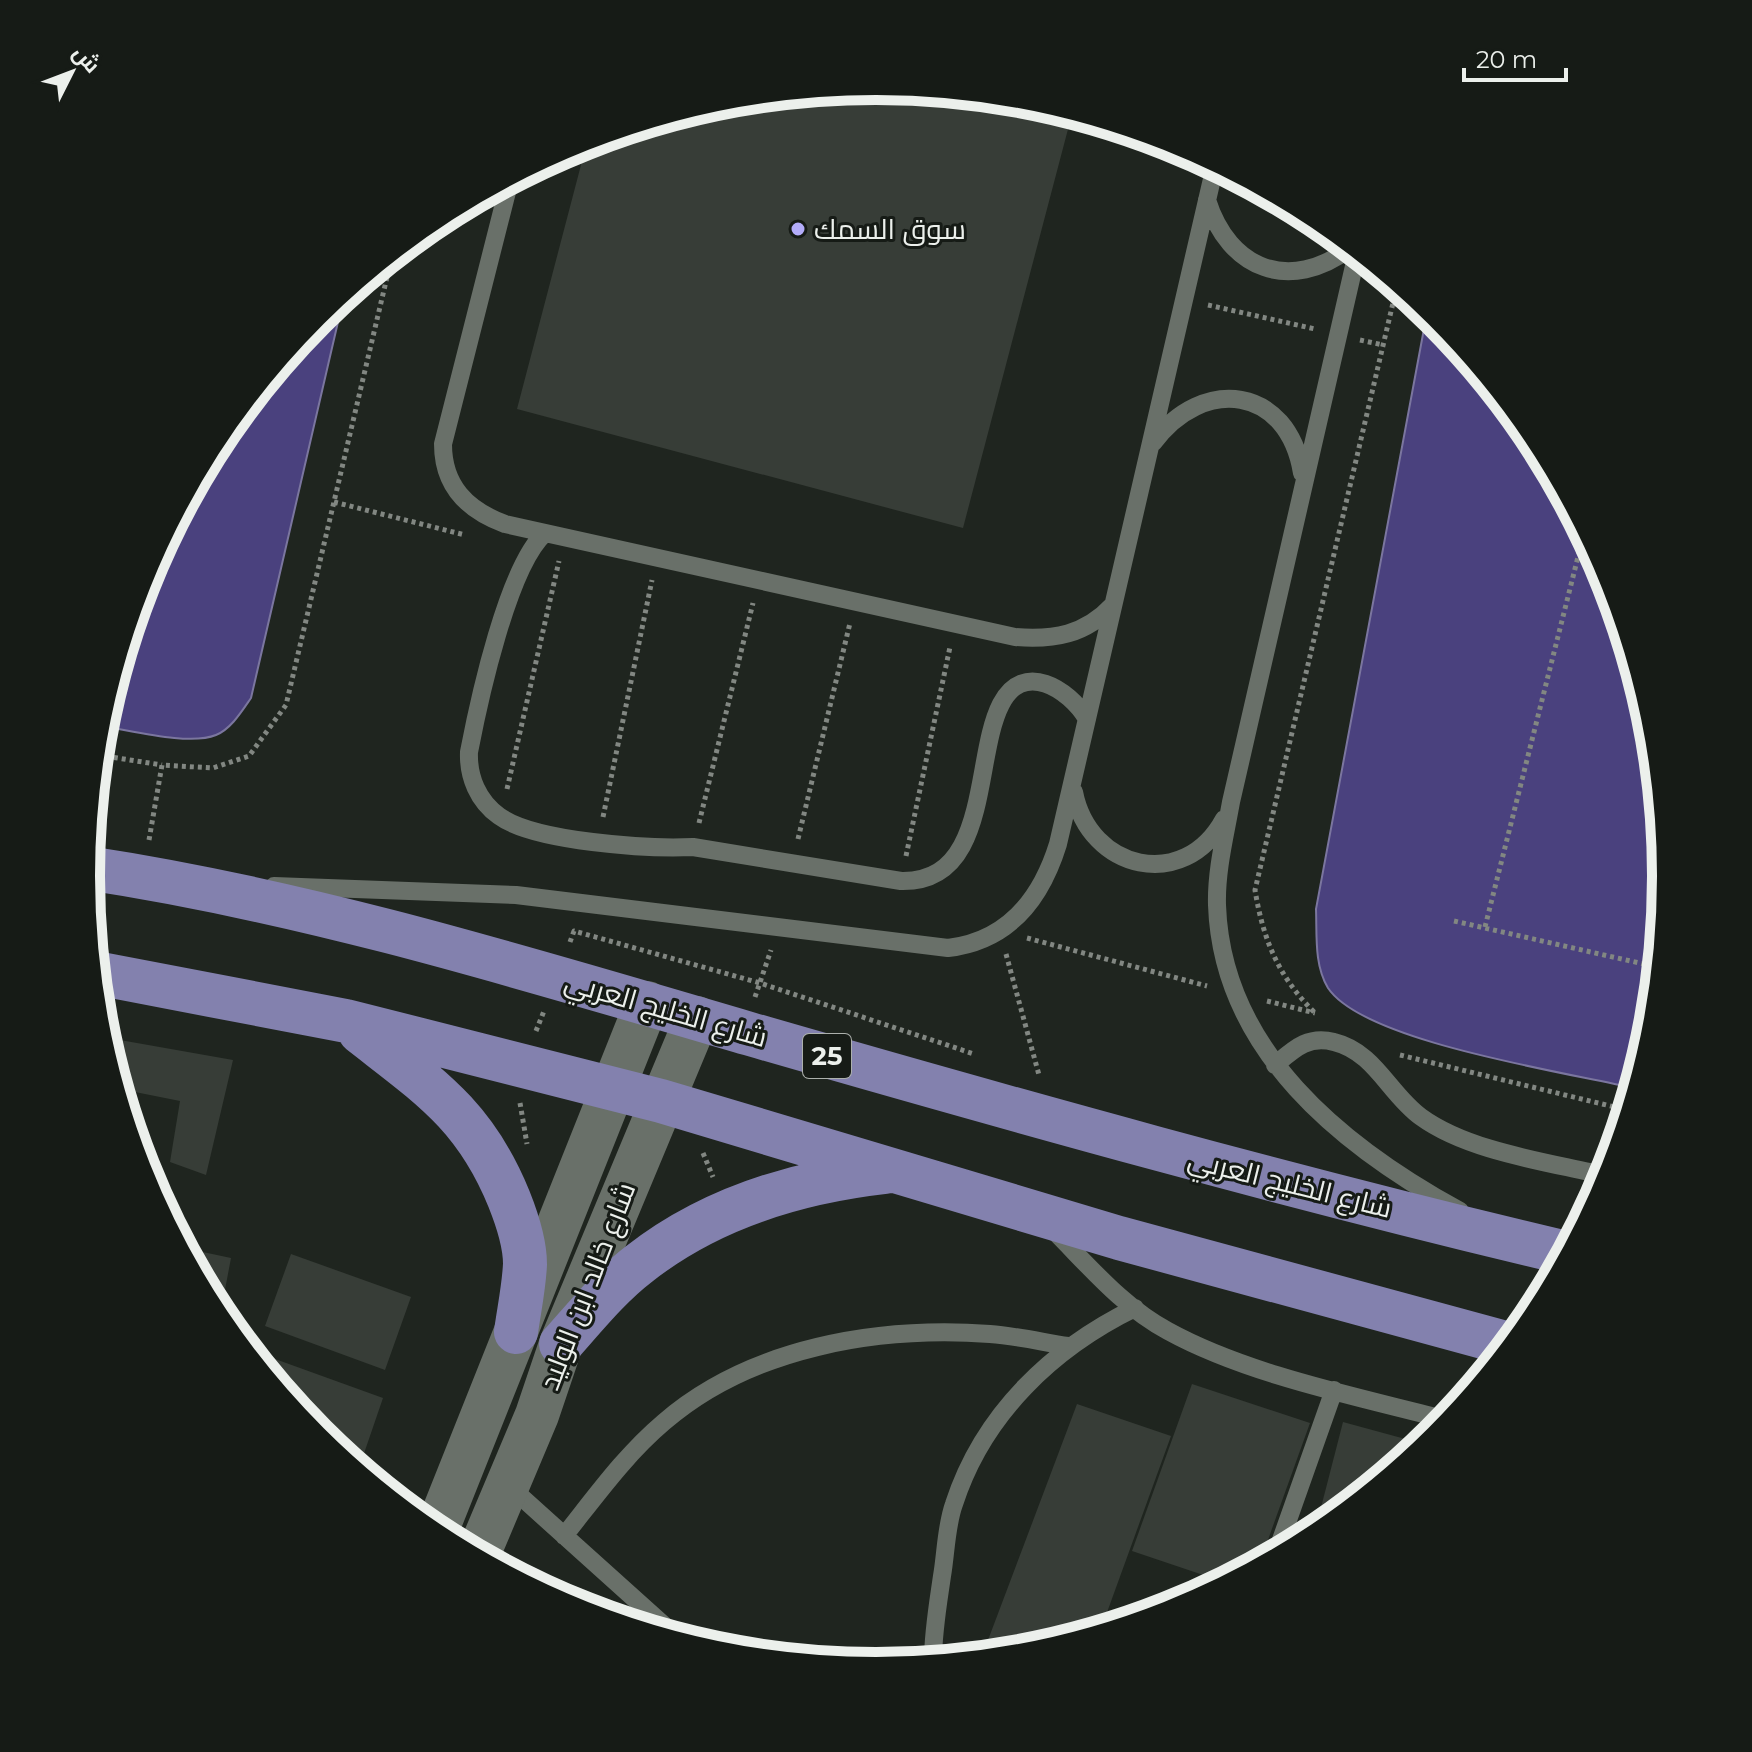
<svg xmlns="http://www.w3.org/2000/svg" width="1752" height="1752" font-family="Montserrat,Cairo,sans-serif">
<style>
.water{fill:#4a417e;stroke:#7b769f;stroke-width:2}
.building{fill:#373d37}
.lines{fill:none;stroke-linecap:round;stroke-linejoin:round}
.path{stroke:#828782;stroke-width:5;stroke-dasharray:4 4;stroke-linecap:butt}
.service{stroke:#697069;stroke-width:18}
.secondary{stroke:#697069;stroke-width:44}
.primary{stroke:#8381ae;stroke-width:44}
.poi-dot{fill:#b3acf9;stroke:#161b16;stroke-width:3}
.labels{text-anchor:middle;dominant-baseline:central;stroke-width:6;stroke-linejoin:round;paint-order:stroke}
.shield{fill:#161b16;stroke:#acb0ac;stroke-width:2}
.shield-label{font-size:26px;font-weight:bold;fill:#ecf0ec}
.poi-label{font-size:28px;fill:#ecf0ec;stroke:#161b16;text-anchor:start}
.street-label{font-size:28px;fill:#ecf0ec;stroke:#161b16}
.rim{fill:none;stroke:#ecf0ec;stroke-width:10}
</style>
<rect width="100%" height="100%" fill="#1f251f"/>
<path class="water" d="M344,296L251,698C242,711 231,729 216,735C189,746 130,730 101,726L146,573L219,437L318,317Z
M1435,317L1533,437L1606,574L1651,722L1666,876L1651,1031L1633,1088C1565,1072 1364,1042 1328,988C1314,965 1317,935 1316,909L1426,318Z"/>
<path class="building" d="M876,86L1031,101L1072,114L963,528L517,409L587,142L722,101Z
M103,1037L233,1060L206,1175L170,1162L180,1101L130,1091L125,1108Z
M184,1248L231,1258L220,1316L219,1315Z
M291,1254L411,1297L385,1370L265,1326Z
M264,1355L383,1398L359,1468L317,1434L260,1365Z
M1192,1384L1310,1423L1260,1562L1224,1582L1132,1551Z
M1077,1404L1171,1436L1101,1629L1030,1651L982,1656Z
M1343,1422L1420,1443L1419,1448L1315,1533L1294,1544L1299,1522L1316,1527Z"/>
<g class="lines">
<path class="path" d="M1393,304L1416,302
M1208,305L1315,329
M1360,340L1383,345
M334,502L465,535
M98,755L162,765
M507,789L559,561
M603,817L652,580
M699,823L753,603
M798,839L850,623
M149,840L162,765L213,768L249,756L286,705L392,256
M906,856L950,647
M1454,921L1657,967
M1485,927L1584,533
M1027,938L1207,986
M570,942L574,931L760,983L974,1054
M1006,954L1039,1075
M1649,965L1663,908
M755,997L771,950
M1267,1001L1315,1013
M1314,1012C1278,976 1263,939 1255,890L1397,286
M536,1031L544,1011
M1400,1055L1627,1110
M520,1103L527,1144
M703,1153L713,1177"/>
<path class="service" d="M510,180L443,444C443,486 467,510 505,524L1015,637C1054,640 1085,635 1113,605
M1207,200C1229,270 1290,293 1350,248
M1357,253L1231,802C1225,836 1216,871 1217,905C1222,1051 1343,1147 1460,1211
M1153,443C1203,375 1288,386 1302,473
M545,533C508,566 479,700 469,752C468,777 478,801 499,816C534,842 649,849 693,847L901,881C991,883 973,758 1001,704C1023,660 1069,689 1087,719
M1074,792C1089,870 1184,893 1224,819
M274,886L516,895L948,948C1008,941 1041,899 1058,844L1215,166
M1275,1065C1294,1049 1308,1035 1334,1042C1375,1052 1389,1094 1421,1117C1469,1152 1549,1162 1607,1176
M1054,1231C1089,1266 1124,1308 1168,1331C1248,1375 1359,1397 1447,1420
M508,1485L677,1637
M564,1536C596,1496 625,1455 664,1422C751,1347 878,1326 990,1334C1016,1336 1042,1342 1068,1346
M1276,1554L1334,1390
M933,1660C933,1632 938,1604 942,1576C946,1553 946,1526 954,1504C983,1414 1053,1348 1135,1308"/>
<path class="secondary" d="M436,1532L647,1003
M478,1555L537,1415L561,1344L697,1018"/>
<path class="primary" d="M87,868C312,902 531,970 750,1034C1020,1112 1292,1188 1566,1253
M96,973L346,1021L661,1101L1119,1238L1509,1344
M360,1032C429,1086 475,1115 509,1199C517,1219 525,1242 525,1264C524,1287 519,1310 516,1332
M561,1344C586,1316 609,1287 639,1264C709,1209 797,1182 885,1172"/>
</g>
<circle class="poi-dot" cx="798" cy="229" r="8"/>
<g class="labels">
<rect class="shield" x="803" y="1034" width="48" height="44" rx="6"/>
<g class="shield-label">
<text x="827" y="1056">25</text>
</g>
<g class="poi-label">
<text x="814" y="229">سوق السمك</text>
</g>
<g class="street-label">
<text transform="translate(666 1009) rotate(16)">شارع الخليج العربي</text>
<text transform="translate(1290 1183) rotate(14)">شارع الخليج العربي</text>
<text transform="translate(587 1286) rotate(-69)">شارع خالد ابن الوليد</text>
</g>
</g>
<path d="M0 0H1752V1752H0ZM100 876a776 776 0 1 1 1552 0a776 776 0 1 1-1552 0Z" fill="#161b16" fill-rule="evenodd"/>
<path class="rim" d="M100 876a776 776 0 1 1 1552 0a776 776 0 1 1-1552 0Z"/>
<g transform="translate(72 72) rotate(48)" stroke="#161b16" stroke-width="6" paint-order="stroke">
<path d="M0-6L14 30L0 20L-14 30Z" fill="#ecf0ec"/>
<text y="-12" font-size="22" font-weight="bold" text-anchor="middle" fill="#ecf0ec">ش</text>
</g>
<path d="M1464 68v12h102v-12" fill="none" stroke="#ecf0ec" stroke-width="4"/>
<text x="1476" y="68" font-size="24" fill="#ecf0ec" stroke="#161b16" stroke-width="6" paint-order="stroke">20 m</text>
</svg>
